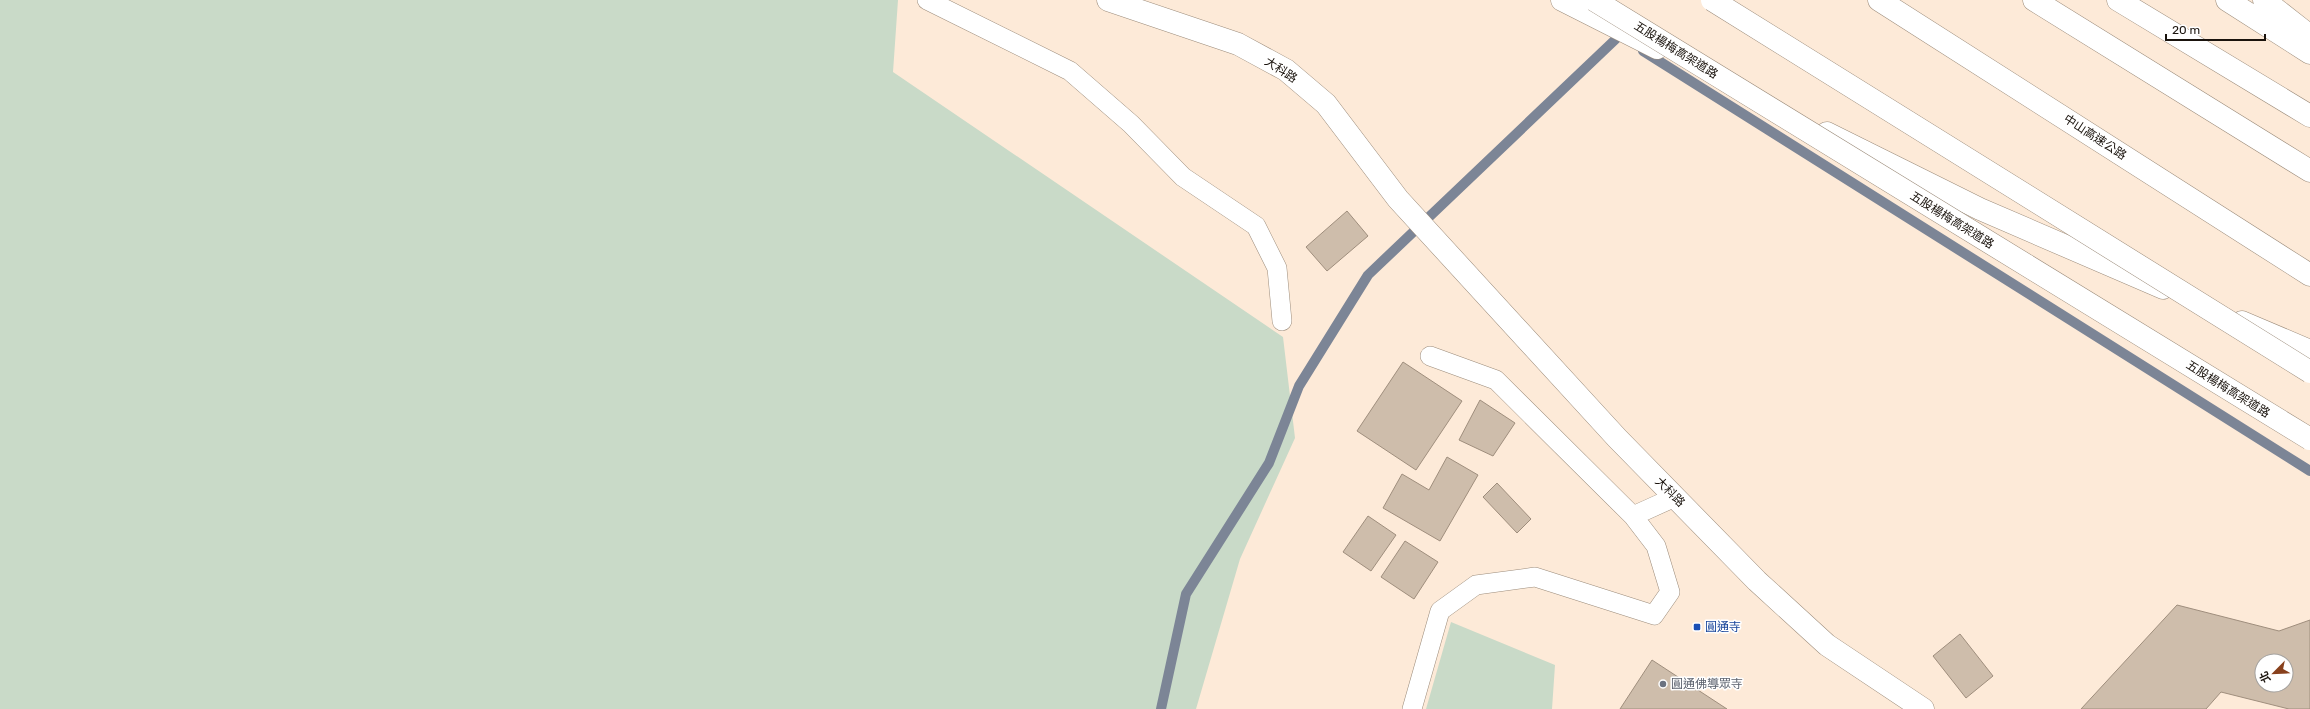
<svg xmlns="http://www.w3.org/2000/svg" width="2310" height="709" font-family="Rubik,'Noto Sans TC',sans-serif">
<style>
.green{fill:#c9dac8}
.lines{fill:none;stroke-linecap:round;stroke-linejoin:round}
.stream{stroke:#7c8596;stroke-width:10}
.building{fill:#cebdab;stroke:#9f8e7d;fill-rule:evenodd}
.service-casing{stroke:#9c8c7b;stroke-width:20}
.tertiary-casing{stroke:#9c8c7b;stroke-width:23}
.motorway-casing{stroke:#9c8c7b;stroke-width:23}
.service{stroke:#fff;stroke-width:19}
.tertiary{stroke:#fff;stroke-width:22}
.motorway{stroke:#fff;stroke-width:22}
.motorway-bridge-casing{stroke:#9c8c7b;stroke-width:23;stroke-linecap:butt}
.motorway-bridge{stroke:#fff;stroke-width:22}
.transit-dot{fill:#1a4fb4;stroke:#fff;stroke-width:1.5}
.worship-dot{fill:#6b7280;stroke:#fff;stroke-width:1.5}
.labels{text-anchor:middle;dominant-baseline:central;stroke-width:3;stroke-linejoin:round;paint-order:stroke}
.street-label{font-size:12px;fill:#1a130d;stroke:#fff}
.transit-label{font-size:12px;fill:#164399;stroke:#fff;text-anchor:start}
.worship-label{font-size:12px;fill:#5b616d;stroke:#fff;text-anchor:start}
</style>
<rect width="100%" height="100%" fill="#fdead8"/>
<path class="green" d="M0,0H898L893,72L1283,337L1295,438L1240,559L1196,709H0Z
M1451,622L1555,665L1552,709H1426Z"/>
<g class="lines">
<path class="stream" d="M1643,51L2310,471
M1161,709L1186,594L1269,463L1299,386L1368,275L1619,36L1613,32"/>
</g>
<path class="building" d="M1347,211L1368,236L1327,271L1306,247Z
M1403,362L1462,401L1416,470L1357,431Z
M1480,400L1515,423L1493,456L1459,440Z
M1447,457L1478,475L1440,541L1383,508L1402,474L1429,490Z
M1497,483L1531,519L1517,533L1483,497Z
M1368,516L1396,535L1371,571L1343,552Z
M1405,541L1438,562L1414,599L1381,577Z
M2177,605L2279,631L2310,620V709H2289L2221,692L2206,709H2081ZM2262,661H2286V685H2262Z
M1960,634L1993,676L1966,698L1933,656Z
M1652,660L1727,709H1620Z"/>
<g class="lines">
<defs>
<path id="service" d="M927,0L1070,71L1131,124L1183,177L1256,226L1277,268L1282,321
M1430,356L1496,380L1633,516
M1412,709L1440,611L1476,585L1535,577L1654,615L1670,592L1656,546L1633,516L1675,497"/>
<path id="tertiary" d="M1108,0L1238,44L1286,70L1326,104L1398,199L1617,438L1757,581L1827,645L1923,709"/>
<path id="motorway" d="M1562,0L1657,48
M1879,0L2310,275
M2034,0L2310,171
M2118,0L2310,116
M2227,0L2310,53
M2264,0L2310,36
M1827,133L1980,209L2163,288
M2242,322L2310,351"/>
</defs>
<use href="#service" class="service-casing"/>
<use href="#tertiary" class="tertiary-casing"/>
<use href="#motorway" class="motorway-casing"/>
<use href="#service" class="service"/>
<use href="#tertiary" class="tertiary"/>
<use href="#motorway" class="motorway"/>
<defs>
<path id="motorway-bridge" d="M1594,0L2310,439
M1712,0L2310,372"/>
</defs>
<use href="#motorway-bridge" class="motorway-bridge-casing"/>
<use href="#motorway-bridge" class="motorway-bridge"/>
</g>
<rect class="transit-dot" x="1693" y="623" width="8" height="8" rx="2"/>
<circle class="worship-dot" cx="1663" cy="684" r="4"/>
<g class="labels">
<g class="street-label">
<text transform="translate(1676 50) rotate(32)">五股楊梅高架道路</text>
<text transform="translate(1281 70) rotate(33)">大科路</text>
<text transform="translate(2095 137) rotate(33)">中山高速公路</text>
<text transform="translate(1952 220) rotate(32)">五股楊梅高架道路</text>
<text transform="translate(2228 389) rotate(32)">五股楊梅高架道路</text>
<text transform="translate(1670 492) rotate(45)">大科路</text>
</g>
<g class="transit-label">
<text x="1705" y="627">圓通寺</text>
</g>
<g class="worship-label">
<text x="1671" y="684">圓通佛導眾寺</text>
</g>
</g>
<g transform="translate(2274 673) rotate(246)"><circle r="19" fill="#ffffff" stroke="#a3a19e"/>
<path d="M0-3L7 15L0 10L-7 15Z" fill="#88411d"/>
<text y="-6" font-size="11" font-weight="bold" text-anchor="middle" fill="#1a130d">北</text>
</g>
<path d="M2166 34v6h99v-6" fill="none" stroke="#1a130d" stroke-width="2"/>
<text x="2172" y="34" font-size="12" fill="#1a130d" stroke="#ffffff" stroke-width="3" paint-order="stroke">20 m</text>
</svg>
